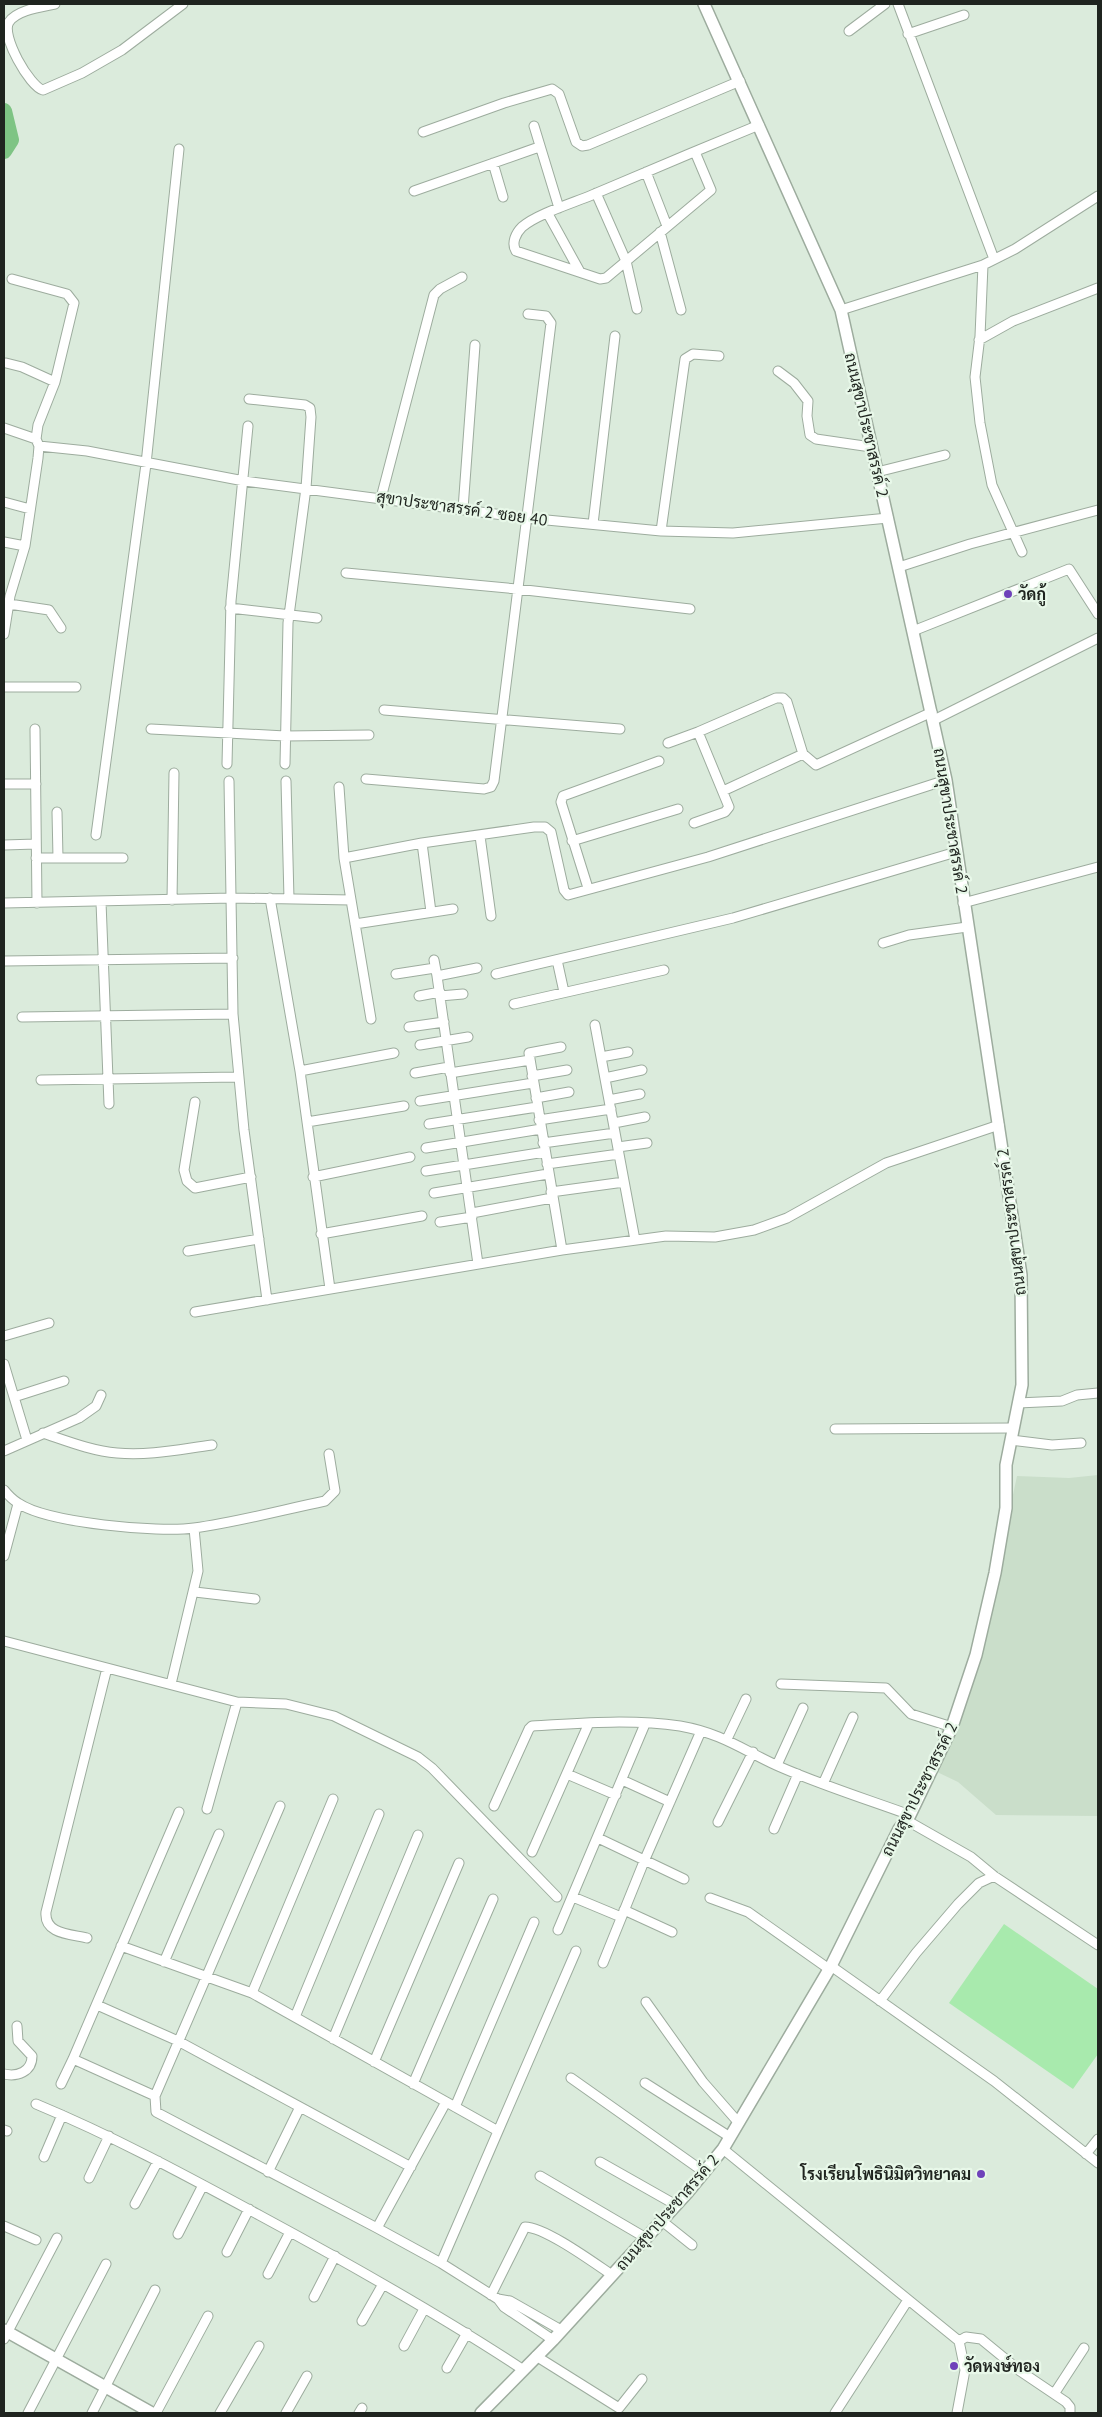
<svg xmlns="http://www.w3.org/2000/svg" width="1102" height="2417" font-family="'PT Sans',Sarabun,sans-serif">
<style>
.built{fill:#cadeca}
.green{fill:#a8eaad}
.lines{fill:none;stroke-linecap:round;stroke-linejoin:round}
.river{stroke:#7ec484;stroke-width:16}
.minor-casing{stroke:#9dac9e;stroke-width:11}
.tertiary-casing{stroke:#9dac9e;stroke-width:14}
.minor{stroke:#fff;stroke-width:9}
.tertiary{stroke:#fff;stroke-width:11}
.poi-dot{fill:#6f42ba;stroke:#e8f8e9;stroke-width:2}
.labels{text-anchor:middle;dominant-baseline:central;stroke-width:4.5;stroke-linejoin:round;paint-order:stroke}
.street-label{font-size:16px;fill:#1f241f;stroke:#e8f8e9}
.poi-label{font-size:16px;font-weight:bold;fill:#1f241f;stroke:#e8f8e9;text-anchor:start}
</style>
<rect width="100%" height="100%" fill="#dbebdc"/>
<path class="built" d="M1098,1475V1816L996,1815L958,1782L935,1771L973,1683L1017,1476L1069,1478Z"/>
<path class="green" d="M1004,1924L1098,1989V2054L1073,2089L949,2003Z"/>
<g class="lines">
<path class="river" d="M4,111L11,140L4,151"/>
<defs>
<path id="minor" d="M55,4C41,7 17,10 9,22C0,35 30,87 43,90L82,73L122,50L183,4
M898,4L994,259
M849,31L885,4
M908,34L964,15
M534,126L559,208
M423,132L504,103L552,89L559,94L576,142L582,146L588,145L740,81
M695,152L711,190L606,278L600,279L516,251C511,243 516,233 522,227C537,214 573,203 592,195C648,171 703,148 759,125
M493,163L503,197
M646,172L667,226
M414,191L539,147
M596,193L626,261L637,309
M548,214L580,272
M660,232L681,310
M983,265L980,336L975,377L980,423L992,485L1022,552
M841,310L983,265L1015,249L1098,196
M979,340L1013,321L1098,288
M6,363L22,367L55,382
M778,371L794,383L808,401L807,416L810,435L816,439L871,447
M249,399L305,405L310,408L311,417L306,488L288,623L285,764
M4,428L36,439
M39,446L87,451L244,481L526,518L661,531L733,533L888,518
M877,472L945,455
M381,498L434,295L440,289L462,277
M4,502L30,509
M463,509L475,345
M593,524L615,336
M661,531L685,359L693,354L719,356
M4,542L25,546
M899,567L970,544L1098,510
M346,573L517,589L690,609
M9,604L49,610L61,628
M230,608L317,618
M913,631L1069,569L1098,614
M4,634L10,596L25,546L38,458L39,446L36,439L38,425L55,382L74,303L67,294L12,279
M4,687H76
M384,710L620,729
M934,720L1098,638
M35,729L37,903
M151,729L285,736L369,735
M668,743L698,732L776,698H783L787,702L803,754L816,765L932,712
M227,764L231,601L248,426
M366,779L484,789L491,787L494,781L551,323L546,316L528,314
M229,781L233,1014L244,1130L267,1300
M286,781L289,899
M4,784H36
M339,787L344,858L371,1019
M723,791L803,754
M57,812L58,858
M694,823L725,812L729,807L698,732
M96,835L146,464L179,149
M480,836L491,916
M572,841L678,809
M422,843L431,912
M4,845L36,844
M36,858H123
M344,858L422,843L534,827H545L551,832L564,890L568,895L708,857L946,780
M588,888L561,802L563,796L659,761
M270,898L300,1071L330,1289
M172,900L174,773
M101,902L109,1104
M4,903L232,898L351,900
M963,903L1098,867
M355,924L453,909
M883,943L909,935L967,927
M434,960L437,976L477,968
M557,960L564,992
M4,961L233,958
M396,974L435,968
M496,974L733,918L956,852
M437,976L478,1264
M419,996L440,992
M440,996L463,994
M514,1004L664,970
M22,1017L233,1014
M595,1025L635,1240
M409,1027L444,1022
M420,1045L468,1037
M561,1047L529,1053L562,1250
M601,1057L628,1052
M300,1071L394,1053
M415,1073L449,1067
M450,1073L530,1060
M532,1076L567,1070
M605,1078L642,1070
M41,1080L238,1077
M536,1098L569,1092
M609,1100L640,1094
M420,1101L533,1083
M195,1102L184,1170L187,1181L195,1188L251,1177
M539,1120L611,1109
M307,1122L404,1106
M614,1123L645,1117
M429,1124L537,1107
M543,1143L615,1133
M618,1147L647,1143
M426,1148L541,1129
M547,1164L619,1154
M426,1171L545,1152
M313,1177L410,1157
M551,1192L624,1182
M434,1193L548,1174
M472,1213L552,1198
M440,1222L472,1217
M321,1234L422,1216
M188,1251L259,1239
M195,1312L562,1250L666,1236L715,1237L754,1230L787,1218L886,1163L999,1125
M4,1336L49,1323
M4,1364L27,1440
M14,1397L64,1381
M1018,1403L1062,1401L1077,1395L1098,1393
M835,1429L1013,1428
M43,1433C67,1441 92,1451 117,1453C149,1456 181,1449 212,1445
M1011,1440L1052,1445L1081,1443
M4,1451L79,1418L96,1406L101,1395
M4,1490C8,1495 13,1500 18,1503C47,1523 159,1533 194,1528C238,1522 282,1510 325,1501L335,1491L329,1454
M4,1556L18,1504
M195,1592L255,1599
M4,1641L237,1702L286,1704L334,1716L418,1757L432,1768L557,1897
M171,1684L198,1571L194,1528
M781,1684L886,1688L911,1714L952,1727
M727,1739L746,1699
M777,1765L803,1708
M567,1774L616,1795
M622,1780L670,1802
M823,1784L853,1717
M280,1806L155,2096L156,2112L377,2228L441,2263L498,2299L504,2307L553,2340
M494,1806L529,1729L532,1726C580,1723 632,1719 680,1726C721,1733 743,1750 778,1766C821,1785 866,1799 910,1815
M207,1809L237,1702
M906,1820L971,1857L994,1876L1098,1945
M718,1822L753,1752
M774,1829L798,1774
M598,1838L684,1879
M532,1852L589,1723
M573,1897L621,1917
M710,1898L748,1912L829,1969
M624,1910L672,1932
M558,1930L645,1724
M87,1938C70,1934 44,1934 46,1912L107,1668
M121,1946L252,1993L498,2131
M164,1962L219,1834
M603,1963L645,1859L701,1731
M831,1966L994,2081L1098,2163
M252,1993L333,1799
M880,2001L916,1953L958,1904L979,1883L994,1876
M646,2002L703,2082L738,2122
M97,2005L178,2041L411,2167
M295,2017L379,1814
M333,2039L418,1835
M73,2059L155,2096
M374,2062L459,1863
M4,2074C17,2077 32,2072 32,2056L18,2041L17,2026
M571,2078L704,2172
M645,2083L730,2137
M61,2084L73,2059L179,1812
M413,2084L493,1899
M36,2104C113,2136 185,2175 259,2215C348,2263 437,2313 522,2369
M455,2107L534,1922
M4,2130L7,2131
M723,2149L959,2341L965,2370L957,2413
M1086,2154L1098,2139
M44,2157L62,2115
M600,2162L676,2205
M268,2172L300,2107
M540,2176L646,2238
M89,2178L109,2136
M135,2204L158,2161
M662,2221L692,2245
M4,2226L36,2240
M377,2228L446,2102
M178,2234L203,2185
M227,2252L249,2209
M441,2263L576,1951
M268,2274L290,2232
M491,2295L525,2227C545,2227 594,2263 612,2275
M314,2297L335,2256
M498,2299L510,2301L561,2330
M362,2321L383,2284
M4,2339L57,2238
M959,2341L966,2337L981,2339L1020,2371L1066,2402L1070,2407V2413
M404,2346L424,2309
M536,2356L619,2408L642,2379
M447,2368L467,2333
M1054,2394L1084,2348
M28,2413L106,2264
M92,2413L155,2290
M156,2413L208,2316
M220,2413L259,2346
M286,2413L307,2376
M359,2413L362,2408
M835,2413L908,2300"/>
<path id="tertiary" d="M4,2330L152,2413
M481,2413L553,2340L687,2193L723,2149L831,1966L899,1829L910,1815L952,1727L976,1655L995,1573L1006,1508V1465L1022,1385L1021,1275L946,780L841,310L704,4"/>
</defs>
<use href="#minor" class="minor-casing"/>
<use href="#tertiary" class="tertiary-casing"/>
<use href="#minor" class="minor"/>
<use href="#tertiary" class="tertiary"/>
</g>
<g class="poi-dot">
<circle cx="1008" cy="594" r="5"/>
<circle cx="981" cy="2174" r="5"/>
<circle cx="954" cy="2366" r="5"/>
</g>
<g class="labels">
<g class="street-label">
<text transform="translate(867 425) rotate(77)">ถนนสุขาประชาสรรค์ 2</text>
<text transform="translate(462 508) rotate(8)">สุขาประชาสรรค์ 2 ซอย 40</text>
<text transform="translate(951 821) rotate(81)">ถนนสุขาประชาสรรค์ 2</text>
<text transform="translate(1011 1222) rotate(-97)">ถนนสุขาประชาสรรค์ 2</text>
<text transform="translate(919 1789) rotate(-63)">ถนนสุขาประชาสรรค์ 2</text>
<text transform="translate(667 2212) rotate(-49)">ถนนสุขาประชาสรรค์ 2</text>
</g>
<g class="poi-label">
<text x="1018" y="594">วัดกู้</text>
<text x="971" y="2174" text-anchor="end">โรงเรียนโพธินิมิตวิทยาคม</text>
<text x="964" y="2366">วัดหงษ์ทอง</text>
</g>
</g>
<rect width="1102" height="2417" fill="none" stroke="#1f241f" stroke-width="10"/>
</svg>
